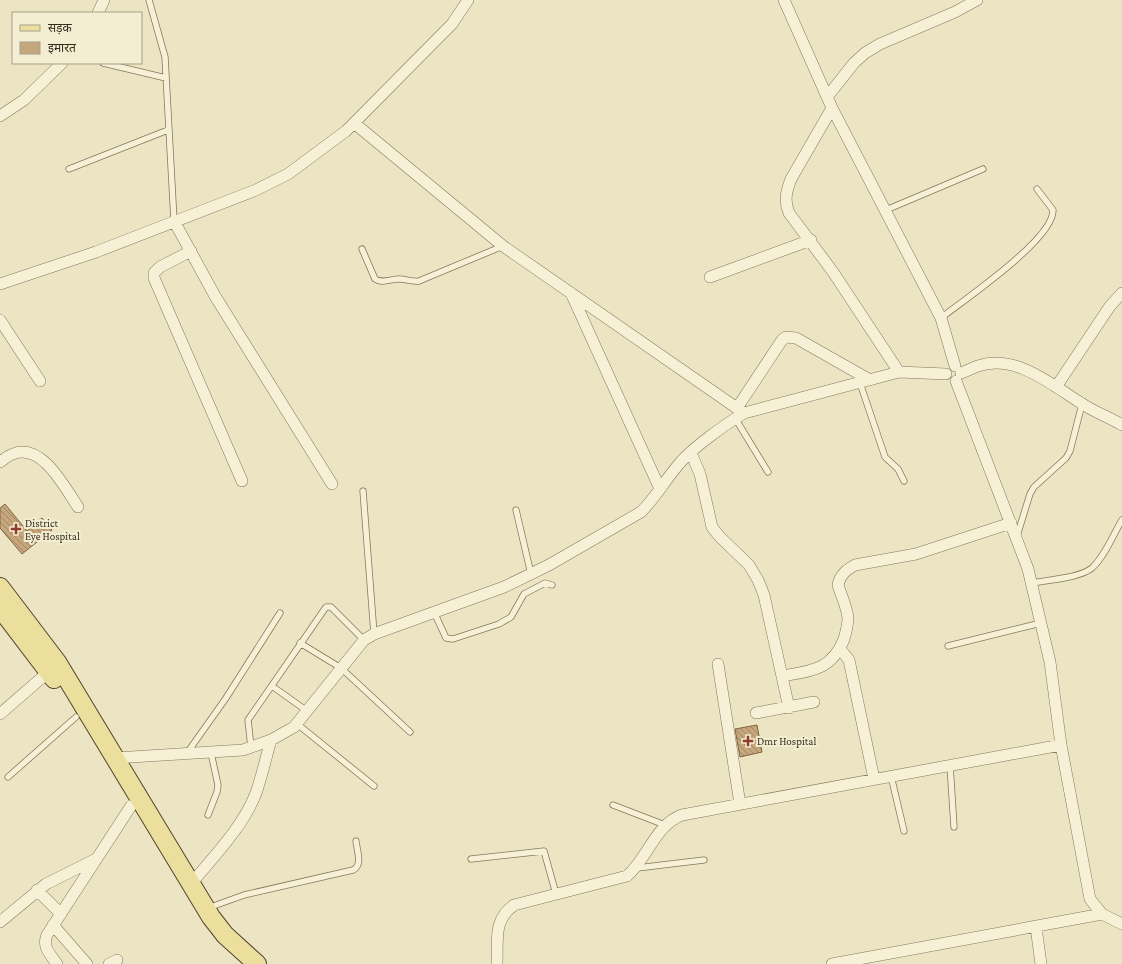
<svg xmlns="http://www.w3.org/2000/svg" width="1122" height="964" font-family="'Crimson Pro','Noto Sans Devanagari',serif">
<style>
.building{fill:url(#building-back-hatch);stroke:#816543}
.lines{fill:none;stroke-linecap:round;stroke-linejoin:round}
.service-casing{stroke:#84775b;stroke-width:7}
.minor-casing{stroke:#84775b;stroke-width:12}
.primary-casing{stroke:#52442f;stroke-width:20}
.service{stroke:#f6f1d6;stroke-width:5.5}
.minor{stroke:#f6f1d6;stroke-width:11}
.primary{stroke:#ecdf9d;stroke-width:18}
.poi-dot{fill:#8e3d2f;stroke:#f3eed2;stroke-width:1.5}
.labels{text-anchor:middle;dominant-baseline:central;stroke-width:4;stroke-linejoin:round;paint-order:stroke}
.poi-label{font-size:11px;fill:#352c1e;stroke:#f3eed2;text-anchor:start}
</style>
<defs>
<pattern id="building-back-hatch" width="6" height="6" patternUnits="userSpaceOnUse"><rect width="6" height="6" fill="#c6a67c"/><path d="M-1 5l2 2M0 0l6 6M5-1l2 2" fill="none" stroke="#a28765"/></pattern>
</defs>
<rect width="100%" height="100%" fill="#ebe5c3"/>
<path class="building" d="M5,504L27,531L42,518L52,530L22,554L0,528V508Z
M757,725L762,752L740,757L735,729Z"/>
<g class="lines">
<defs>
<path id="service" d="M149,0L165,57L174,221
M103,63L166,78
M69,169L168,130
M886,210L983,169
M362,249L375,279C383,284 390,279 399,279C406,279 412,282 419,281L503,246
M941,318C965,299 1054,239 1053,210L1037,189
M860,383L885,457L898,469L904,481
M735,418L768,472
M363,491L374,634
M516,510L531,574
M1017,536L1030,494L1034,487L1066,458L1070,451L1082,404
M1031,583C1047,580 1080,578 1092,568C1105,556 1113,535 1122,520
M434,612L446,638L453,639L499,624L511,617L524,594L545,583L552,585
M300,643L341,668L410,732
M948,646L1041,623
M272,686L307,711
M296,723L374,786
M251,747L248,720L326,607H331L364,640
M187,753L226,698L280,613
M950,765L954,827
M891,776L904,831
M8,777L76,717
M613,805L665,825
M208,815L217,792L218,785L211,753
M471,859L544,851L556,894
M637,868L704,860
M208,908L244,895L353,870C363,865 357,851 356,841"/>
<path id="minor" d="M784,0L832,108L941,318L955,366
M98,13L104,0
M827,97L854,63L865,53L880,44L955,12L977,0
M832,108L791,179C786,192 784,201 789,213L833,272L899,372
M0,116L24,100L62,63
M354,123L503,246L744,413
M174,221L215,296L332,484
M191,251L160,267L154,273V278L242,481
M710,277L811,240
M0,284L96,252L256,190L288,174L346,131L452,24L468,0
M571,293L660,489
M0,320L40,381
M961,373C967,371 972,368 978,366C1015,353 1052,385 1081,403C1094,412 1109,417 1122,425
M956,381L1028,569L1050,662L1061,745L1090,899L1102,914L1122,924
M1056,387L1110,306L1122,293
M737,408L782,340L786,337L796,338L870,380
M691,453L700,474L712,527L719,536L749,565L758,580L764,595L789,708
M0,462C4,459 9,455 13,454C42,442 65,488 78,507
M840,649L849,660L874,779
M718,664L740,804
M782,676C811,671 832,670 844,639C846,632 848,625 848,618C847,607 841,595 838,585C840,575 846,570 855,565L916,554L1011,523
M756,713L814,702
M0,714L53,668
M115,758L243,750L271,740L294,727L364,640L374,634L504,587L549,565L641,512C656,497 666,479 679,464C692,448 726,424 744,413L899,372L946,374
M191,884C214,856 243,827 256,793C262,776 266,757 271,740
M37,890L61,914
M0,922L46,884L96,859
M53,925L87,964
M1036,927L1041,964
M57,964C50,954 42,947 47,935L131,806
M109,964L117,960
M497,964C498,940 493,920 514,905L627,876C648,858 655,825 682,815L1061,745
M832,964L1102,914"/>
<path id="primary" d="M0,587L57,662L211,917L225,935L257,964
M0,608L54,679"/>
</defs>
<use href="#service" class="service-casing"/>
<use href="#minor" class="minor-casing"/>
<use href="#primary" class="primary-casing"/>
<use href="#service" class="service"/>
<use href="#minor" class="minor"/>
<use href="#primary" class="primary"/>
</g>
<g class="poi-dot">
<path d="M14 523h4v4h4v4h-4v4h-4v-4h-4v-4h4z"/>
<path d="M746 735h4v4h4v4h-4v4h-4v-4h-4v-4h4z"/>
</g>
<g class="labels">
<g class="poi-label">
<text x="25" y="523">District<tspan x="25" dy="13">Eye Hospital</tspan></text>
<text x="757" y="741">Dmr Hospital</text>
</g>
</g>
<rect x="12" y="12" width="130" height="52" fill="#f3eed2" stroke="#a7a08a"/>
<rect x="20" y="25" width="20" height="6" fill="#ecdf9d" stroke="#a7a08a"/>
<text x="48" y="32" font-size="12" fill="#352c1e">सड़क</text>
<rect x="20" y="42" width="20" height="12" fill="#c6a67c" stroke="#a7a08a"/>
<text x="48" y="52" font-size="12" fill="#352c1e">इमारत</text>
</svg>
